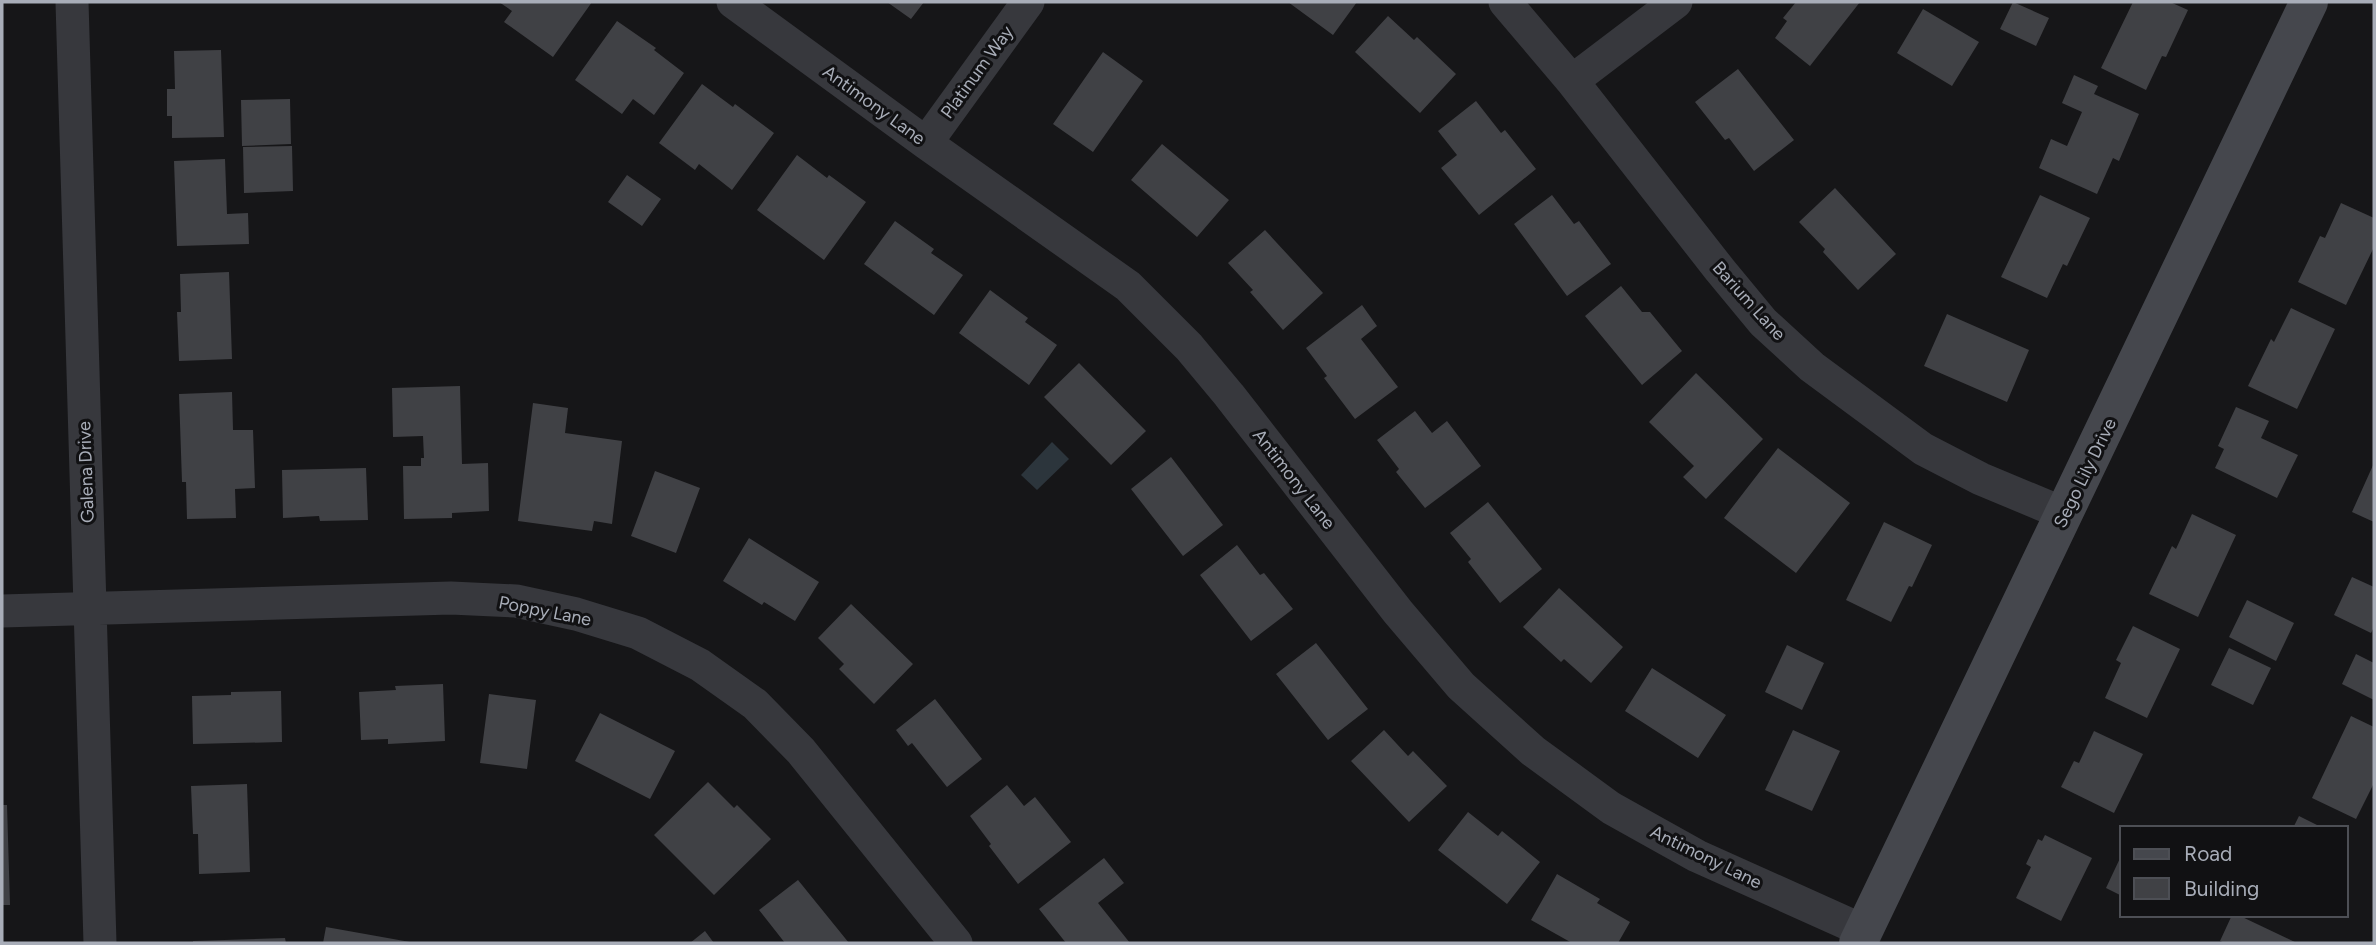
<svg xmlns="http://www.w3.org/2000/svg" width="2376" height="945" font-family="Figtree,sans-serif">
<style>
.water{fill:#2c353c}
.building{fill:#404145}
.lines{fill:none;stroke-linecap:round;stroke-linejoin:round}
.street{stroke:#37383d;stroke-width:33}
.secondary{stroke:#45474d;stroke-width:38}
.labels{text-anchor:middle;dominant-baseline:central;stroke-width:6;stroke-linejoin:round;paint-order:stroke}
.street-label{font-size:18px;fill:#a8adb8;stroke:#111113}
</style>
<rect width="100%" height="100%" fill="#161618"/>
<path class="water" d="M1052,442L1069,459L1037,490L1021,475Z"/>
<path class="building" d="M499,2H592L553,57L504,22L512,11Z
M887,2H924L911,19Z
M1288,2H1357L1333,35Z
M1796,2H1860L1810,66L1775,38L1787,21L1783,18Z
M2013,2L2049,18L2036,46L2000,29Z
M2133,2H2170L2188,10L2166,57L2162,56L2146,90L2101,68Z
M1923,9L1979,42L1952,86L1897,53Z
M1388,16L1414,40L1417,37L1456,74L1420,113L1355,52Z
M617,21L656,48L654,50L684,73L654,115L633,99L622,114L575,80Z
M221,50L224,137L172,138V116H167V89H175L174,51Z
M1103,52L1143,81L1093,152L1053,124Z
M1738,69L1794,140L1754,171L1729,138L1725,140L1695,102Z
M2074,75L2098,86L2094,94L2139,114L2119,161L2113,158L2097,194L2039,168L2051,139L2067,146L2082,112L2062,103Z
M702,84L733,107L735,104L774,133L732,190L699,164L695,170L659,143Z
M290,99L291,144L242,146L241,100Z
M1476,101L1501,133L1505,130L1536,169L1479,215L1441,168L1457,155L1438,131Z
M1162,144L1229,200L1197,237L1131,180Z
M292,146L293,191L244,193L243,147Z
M797,155L827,178L829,175L866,202L824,260L757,210Z
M225,159L227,214L248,213L249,244L177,246L174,161Z
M627,175L661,199L642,226L608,202Z
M1835,188L1896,254L1858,290L1823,252L1825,249L1799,222Z
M1552,195L1574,224L1579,221L1611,264L1567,296L1514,224Z
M2040,195L2090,218L2067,266L2063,264L2047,298L2001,277Z
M2341,203L2374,218V247L2346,305L2298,282L2320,236L2325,238Z
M895,221L934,249L931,253L963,275L934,315L864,264Z
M1265,230L1323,293L1283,330L1250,292L1253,290L1228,263Z
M229,272L232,359L179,361L177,312H181L180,274Z
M1621,286L1642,312H1650L1682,351L1642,385L1585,316Z
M990,290L1028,318L1025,322L1057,345L1029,385L959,333Z
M1362,305L1377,326L1361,339L1398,387L1355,419L1324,378L1327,376L1306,348Z
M2291,308L2335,329L2297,409L2248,386L2271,339L2274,342Z
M1947,314L2029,350L2007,402L1924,366Z
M1079,363L1146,431L1111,465L1044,397Z
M1696,373L1763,439L1706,499L1683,477L1694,466L1649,422Z
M460,386L462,464L488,463L489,511L452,513V518L404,519L403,466H421V458H424L423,436L393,437L392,388Z
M232,392L233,430H253L255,488L235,489L236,518L187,519L186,482H182L179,394Z
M533,403L568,408L565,433L622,441L612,524L594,521L592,531L518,521Z
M2236,407L2269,421L2261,438L2298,455L2277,498L2215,468L2224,449L2218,446Z
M1415,411L1432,433L1447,421L1481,466L1425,508L1396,472L1399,469L1377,440Z
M1778,448L1850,503L1796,573L1724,518Z
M1171,457L1223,525L1183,556L1131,489Z
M2374,463V522L2352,512Z
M366,468L368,520L320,521L319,516L283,518L282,470Z
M655,471L700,488L676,553L631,536Z
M1488,502L1542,569L1500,603L1468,562L1471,559L1450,533Z
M2192,514L2236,535L2198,617L2149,594L2172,546L2176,549Z
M1884,522L1932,545L1912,587L1909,586L1891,622L1846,600Z
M749,538L819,582L795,621L764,602L762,605L723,581Z
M1237,545L1260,575L1264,573L1293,609L1251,641L1200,575Z
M2352,577L2374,587V627L2371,633L2334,615Z
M1559,588L1623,647L1591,683L1564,659L1561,662L1523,627Z
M2247,600L2294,623L2276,661L2229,637Z
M851,604L913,664L874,704L839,669L844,664L818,638Z
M2133,626L2180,649L2147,718L2105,698L2121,663L2116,660Z
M1316,643L1368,709L1328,740L1276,674Z
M1787,645L1824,663L1802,710L1765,692Z
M2229,648L2271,668L2253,705L2211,685Z
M2356,654L2374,663V700L2342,684Z
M1652,668L1726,715L1698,758L1625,711Z
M443,684L445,741L388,744V739L361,740L359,692L396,690L395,686Z
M281,691L282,742L193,744L192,696L231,695V692Z
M489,694L536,700L527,769L480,763Z
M935,699L982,759L947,787L912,743L908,746L896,730Z
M600,713L675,751L650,799L575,761Z
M2351,716L2374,727V786L2373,785L2356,819L2312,798Z
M1384,730L1408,756L1413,751L1447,786L1409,822L1351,761Z
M1793,730L1840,751L1812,811L1765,790Z
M2094,731L2143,754L2114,813L2061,787L2074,761L2079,763Z
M708,782L734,808L737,805L771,839L714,895L654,835Z
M247,784L250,872L199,874L198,834H193L191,786Z
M1007,785L1024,806L1035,797L1071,842L1018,884L989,846L991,844L970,816Z
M2,805H7L10,905H2Z
M1468,812L1498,836L1502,831L1540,862L1507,904L1438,850Z
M2299,816L2323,828H2293Z
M2045,835L2092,858L2061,921L2016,898L2031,867L2026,864L2038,839L2042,841Z
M2122,854V896L2106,888Z
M1104,858L1124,883L1098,903L1130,943H1066L1039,909Z
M1557,874L1600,899L1597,903L1630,922L1618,943H1572L1531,920Z
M798,880L849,943H785L759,910Z
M2232,915H2238L2297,943H2225L2220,941Z
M326,927L410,942V943H323Z
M705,931L714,943H690Z
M285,938L286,943H193V941Z"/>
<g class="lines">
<path class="street" d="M72,2L100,943
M733,2L926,143L1128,286L1189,347L1229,395L1398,612L1461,686L1533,751L1611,808L1697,856L1864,931
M1505,2L1572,81L1720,270L1763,322L1812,367L1923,449L1981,479L2065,514
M1572,81L1676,2
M926,143L1028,2
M2,611L451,598L516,601L576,614L638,633L700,665L755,704L801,751L956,943"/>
<path class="secondary" d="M1858,943L2309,2"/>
</g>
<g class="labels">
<g class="street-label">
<text transform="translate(977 72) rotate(-54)">Platinum Way</text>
<text transform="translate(874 105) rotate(36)">Antimony Lane</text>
<text transform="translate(1749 301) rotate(48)">Barium Lane</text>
<text transform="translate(86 472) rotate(-92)">Galena Drive</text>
<text transform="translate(2085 473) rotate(-64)">Sego Lily Drive</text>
<text transform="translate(1294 479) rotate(52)">Antimony Lane</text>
<text transform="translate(545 611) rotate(11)">Poppy Lane</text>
<text transform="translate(1706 857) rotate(26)">Antimony Lane</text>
</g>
</g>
<rect width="2376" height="945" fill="none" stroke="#a8adb8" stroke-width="7"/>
<rect x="2120" y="826" width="228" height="91" fill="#111113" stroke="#4d4f55" stroke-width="2"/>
<rect x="2134" y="849" width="35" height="10" fill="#45474d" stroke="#4d4f55" stroke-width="2"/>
<text x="2184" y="861" font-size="21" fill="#a8adb8">Road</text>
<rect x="2134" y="878" width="35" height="21" fill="#404145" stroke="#4d4f55" stroke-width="2"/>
<text x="2184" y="896" font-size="21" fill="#a8adb8">Building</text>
</svg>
